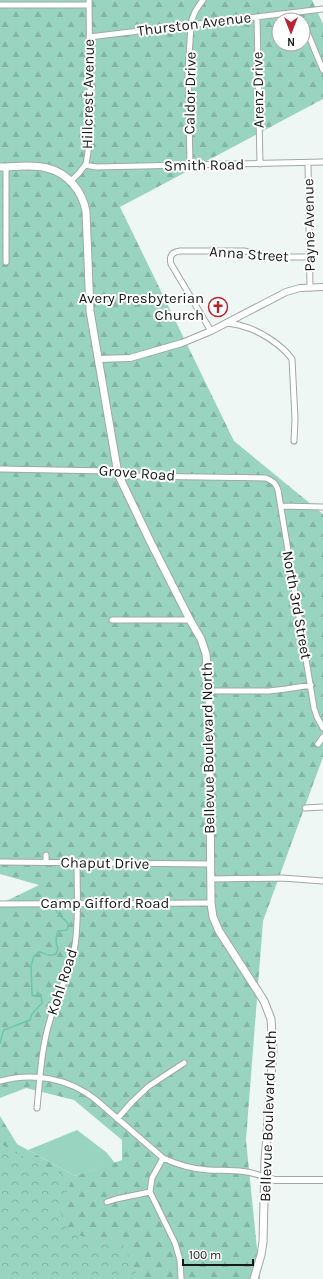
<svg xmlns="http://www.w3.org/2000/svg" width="323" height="1279" font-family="Karla,sans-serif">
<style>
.grass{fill:#99d4c0}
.forest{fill:url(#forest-firs);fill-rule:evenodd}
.park{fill:url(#park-crowns)}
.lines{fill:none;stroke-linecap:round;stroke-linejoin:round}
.stream{stroke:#69c8ac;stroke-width:1.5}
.minor-casing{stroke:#a0a8a5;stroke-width:7}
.tertiary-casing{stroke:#a0a8a5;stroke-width:8}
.secondary-casing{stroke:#a0a8a5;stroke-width:9}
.minor{stroke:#fff;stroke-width:5}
.tertiary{stroke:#fff;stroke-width:6}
.secondary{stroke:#fff;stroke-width:7}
.labels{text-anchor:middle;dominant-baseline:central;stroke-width:4;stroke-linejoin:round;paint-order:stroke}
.street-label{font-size:15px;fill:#171a18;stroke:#fff}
.poi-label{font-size:15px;fill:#171a18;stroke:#fff;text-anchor:end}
</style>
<defs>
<pattern id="forest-firs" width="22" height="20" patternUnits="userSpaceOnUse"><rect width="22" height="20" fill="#99d4c0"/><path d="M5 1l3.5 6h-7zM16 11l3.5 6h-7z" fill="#83b5a4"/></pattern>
<pattern id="park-crowns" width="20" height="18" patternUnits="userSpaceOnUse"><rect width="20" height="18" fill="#99d4c0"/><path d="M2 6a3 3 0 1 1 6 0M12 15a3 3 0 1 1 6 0" fill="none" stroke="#83b5a4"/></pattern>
</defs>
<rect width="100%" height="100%" fill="#eef7f4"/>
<path class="grass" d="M77,1130L106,1152L115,1163L75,1176L28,1150Z"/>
<path class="forest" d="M0,0H312L323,24V99L120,207L234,441L323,514V757L263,921L246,1140L260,1279H0V1116L17,1144L75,1176L122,1160V1140L74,1100L26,1088L0,1098V904L39,885L0,874ZM279,20H303V44H279Z"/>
<path class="park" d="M0,1143L16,1153L72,1179L60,1211L69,1233L106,1242H122L139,1279H0Z"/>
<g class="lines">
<path class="stream" d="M0,1043L2,1035L4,1030L30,1020L32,1014L42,1003L41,995L40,994L34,996L32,995L31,966L34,956L39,952C46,952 47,958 56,954L58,948C55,944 56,936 58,931L67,930C72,920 60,920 56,910"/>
<defs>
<path id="minor" d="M0,5H89
M257,17L260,164
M303,22L323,70
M89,37L323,9
M308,163L310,288
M85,165L96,167L323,162
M190,165L188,72L191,25C192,15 197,8 203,0
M6,167V262
M71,181L79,173L86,164L88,152L90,92L89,0
M226,323C231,324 237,324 242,326C259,330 282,345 292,359L295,419L294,441
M211,331L171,264C169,256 172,252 180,251H244L279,257H309
M0,469L109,471L129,476L266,478C273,481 276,483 278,490L314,708L317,717L323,728
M281,506L323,507
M112,620H190
M209,691H269L286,689L311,685
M318,744L323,737
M305,808L323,807
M46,855V862
M0,862L210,864
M210,879L282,878L323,881
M0,904L211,903
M0,1081C33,1072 69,1078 96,1100L163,1158C178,1165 192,1169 208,1170C228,1171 246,1169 264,1177
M37,1108C40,1079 41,1049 50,1020C57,995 71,971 75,945C79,920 77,889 77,863
M117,1119L132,1102L149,1086L184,1063
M163,1158L152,1178L150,1192L175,1243L180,1260L181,1279
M107,1202L116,1199L150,1192"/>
<path id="tertiary" d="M98,359L130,358L182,343L211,331L286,292L300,288L323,287
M264,1177L275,1180H323"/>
<path id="secondary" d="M0,167C15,167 32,164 47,168C68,173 82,191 86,211L90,311L118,474L150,541L190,620L201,639L206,654L209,691L211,903L213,917L219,931L264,1001L271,1019L273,1050L265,1161L263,1242L261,1255L254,1279"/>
</defs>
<use href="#minor" class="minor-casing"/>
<use href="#tertiary" class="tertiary-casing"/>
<use href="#secondary" class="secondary-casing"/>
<use href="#minor" class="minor"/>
<use href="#tertiary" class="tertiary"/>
<use href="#secondary" class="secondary"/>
</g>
<defs>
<symbol id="church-ring" viewBox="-11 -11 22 22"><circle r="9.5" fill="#fff" stroke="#b62532" stroke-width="1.5"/><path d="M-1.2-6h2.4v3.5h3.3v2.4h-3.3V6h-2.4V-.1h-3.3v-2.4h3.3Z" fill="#b62532"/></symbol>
</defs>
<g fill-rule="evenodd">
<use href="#church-ring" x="207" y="296" width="22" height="22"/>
</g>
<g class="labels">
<g class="street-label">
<text transform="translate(194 24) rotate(-7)">Thurston Avenue</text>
<text transform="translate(258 90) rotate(-91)">Arenz Drive</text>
<text transform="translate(190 93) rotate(-89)">Caldor Drive</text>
<text transform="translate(88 94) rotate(-89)">Hillcrest Avenue</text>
<text transform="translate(204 165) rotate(-1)">Smith Road</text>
<text transform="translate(309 225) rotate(-91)">Payne Avenue</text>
<text transform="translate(249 254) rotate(4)">Anna Street</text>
<text transform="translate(137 473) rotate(4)">Grove Road</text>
<text transform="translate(297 605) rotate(80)">North 3rd Street</text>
<text transform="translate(208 748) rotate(-91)">Bellevue Boulevard North</text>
<text transform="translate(105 863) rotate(1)">Chaput Drive</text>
<text x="105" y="903">Camp Gifford Road</text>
<text transform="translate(62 982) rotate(-72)">Kohl Road</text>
<text transform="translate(268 1116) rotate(-88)">Bellevue Boulevard North</text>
</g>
<g class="poi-label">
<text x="204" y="298">Avery Presbyterian<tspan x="204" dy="17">Church</tspan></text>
</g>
</g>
<g transform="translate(291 32) rotate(180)"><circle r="19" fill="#ffffff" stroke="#a2a3a3"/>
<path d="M0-3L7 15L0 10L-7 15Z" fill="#b62532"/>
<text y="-6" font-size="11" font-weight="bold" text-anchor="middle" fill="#171a18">N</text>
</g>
<path d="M183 1259v6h70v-6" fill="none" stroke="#171a18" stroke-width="2"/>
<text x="189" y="1259" font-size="12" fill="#171a18" stroke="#ffffff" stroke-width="3" paint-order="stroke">100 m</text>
</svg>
